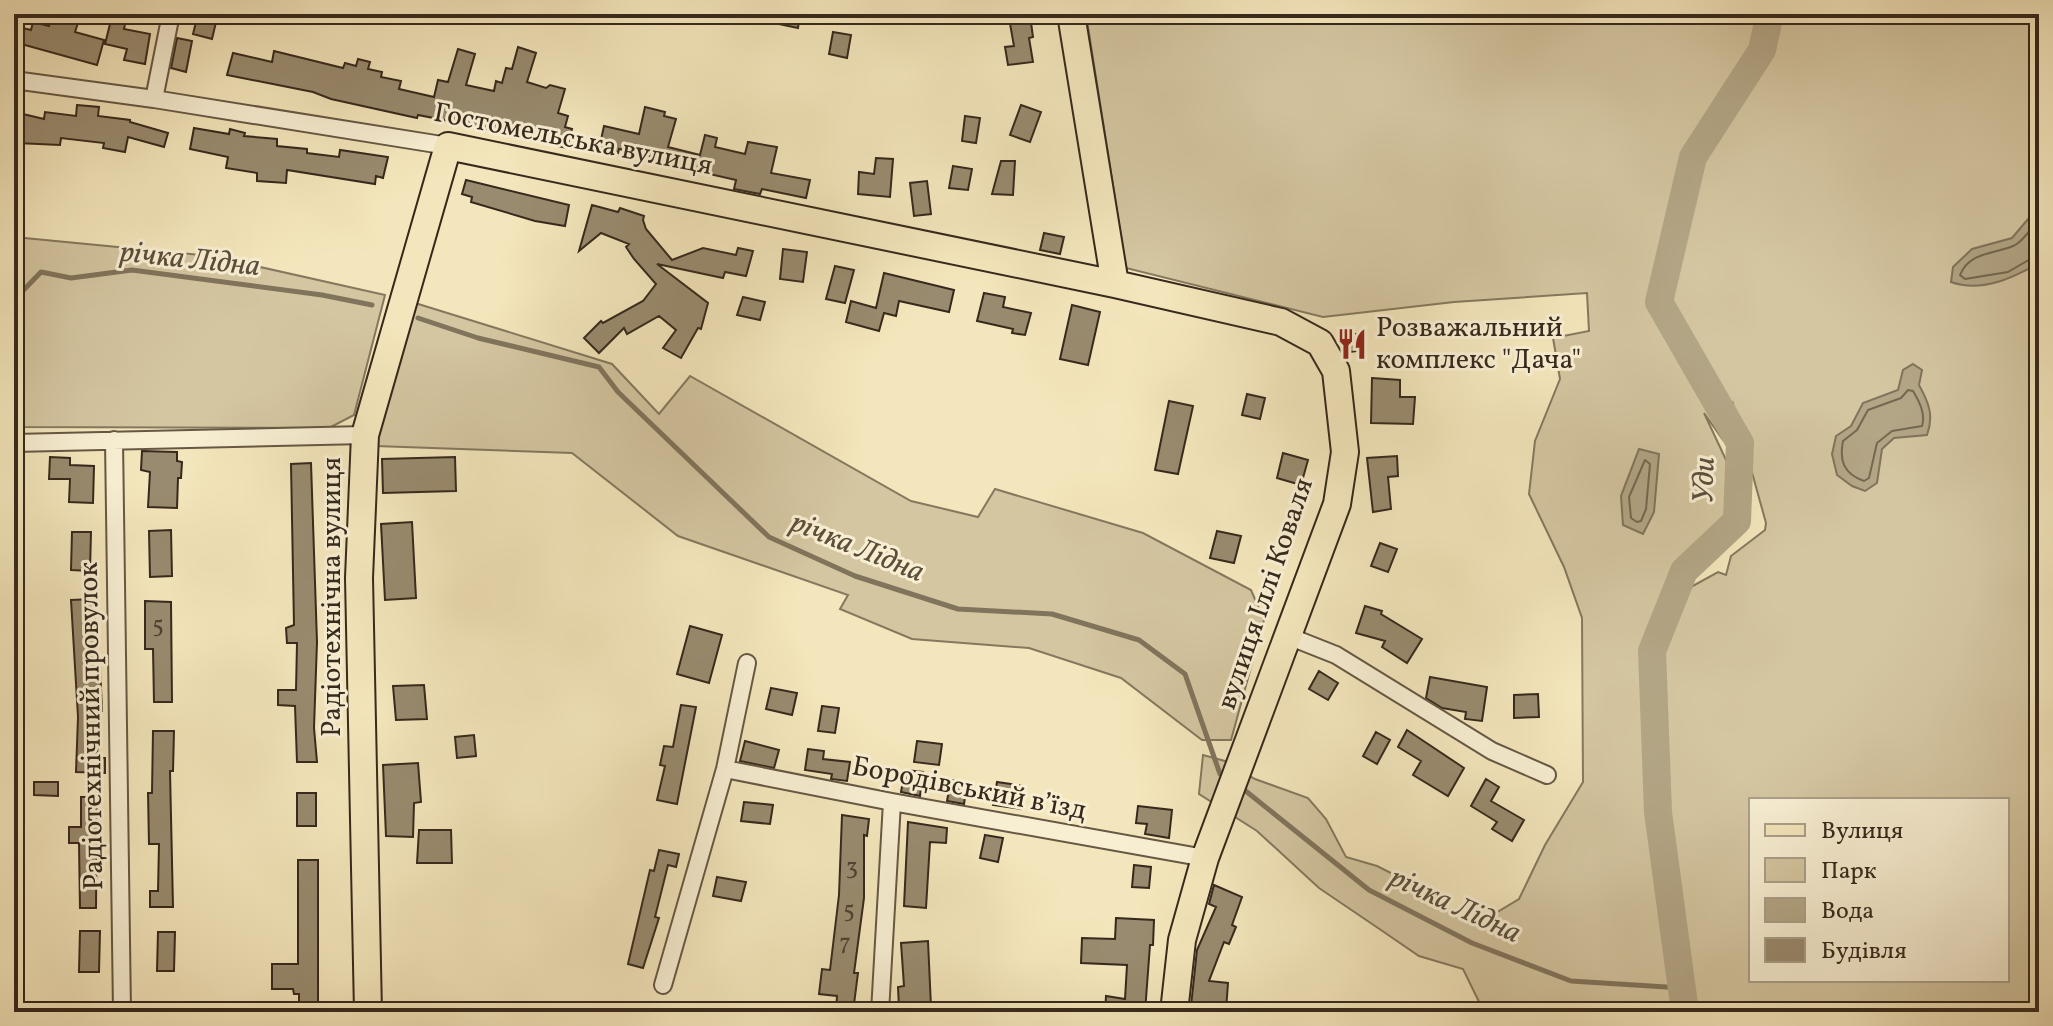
<svg xmlns="http://www.w3.org/2000/svg" width="2053" height="1026" font-family="Vollkorn,serif">
<style>
.green{fill:#d4c6a1;stroke:#85785e;stroke-width:2;fill-rule:evenodd}
.water{fill:#b3a686;stroke:#81745c;stroke-width:2}
.lines{fill:none;stroke-linecap:round;stroke-linejoin:round}
.shore{stroke:#746851;stroke-width:2}
.stream{stroke:#81745c;stroke-width:5}
.river{stroke:#b3a686;stroke-width:28}
.building{fill:#998b6f;stroke:#36291c;stroke-width:2}
.street-casing{stroke:#665844;stroke-width:20}
.primary-casing{stroke:#36291c;stroke-width:30}
.street{stroke:#f8efd3;stroke-width:16}
.primary{stroke:#f4e6bc;stroke-width:26}
.labels{text-anchor:middle;dominant-baseline:central;stroke-width:6;stroke-linejoin:round;paint-order:stroke}
.number-label{font-size:24px;fill:#4f4231}
.street-label{font-size:28px;fill:#36291c;stroke:#f8efd3}
.poi-label{font-size:28px;fill:#36291c;stroke:#f8efd3;text-anchor:start}
.water-label{font-size:30px;font-style:italic;fill:#5c4e3c;stroke:#f8efd3}
</style>
<rect width="100%" height="100%" fill="#f4e6bc"/>
<filter id="stains"><feTurbulence type="fractalNoise" baseFrequency=".0025" numOctaves="4"/><feColorMatrix values="0 0 0 0 .2 0 0 0 0 .09 0 0 0 0 .02 0 0 0 .5 -.17"/></filter>
<radialGradient id="worn" r=".72"><stop offset=".6" stop-color="#630" stop-opacity="0"/><stop offset="1" stop-color="#630" stop-opacity=".3"/></radialGradient>
<path class="green" d="M1086,14H2039V1012H1691L1666,819L1660,663L1665,641L1689,588L1718,572L1726,575L1731,556L1765,530L1766,523L1733,404L1723,440L1704,413L1727,462L1725,523L1684,571L1646,665L1658,854L1678,1012H1484L1463,969L1419,956L1378,928L1319,888L1257,831L1199,794L1203,755L1225,761L1255,779L1308,798L1326,819L1346,857L1377,866L1411,883L1435,907L1489,917L1519,899L1545,845L1583,782L1582,618L1564,567L1529,494L1535,441L1560,379L1553,338L1589,331L1587,293L1454,302L1323,317L1126,268ZM1751,800H2007V980H1751Z
M14,237L211,256L385,295L354,415L329,428L14,427Z
M415,303L612,364L659,414L690,376L911,501L978,517L995,489L1143,533L1251,590L1264,620L1231,740H1202L1121,678L1029,648L912,639L840,609L848,595L678,536L572,453L376,446Z"/>
<path class="water" d="M2039,206V263C2013,278 1981,293 1951,282L1953,267L1972,249L2012,238Z
M1913,364L1922,370L1919,385C1929,403 1934,416 1927,435L1894,438L1882,449L1877,483L1865,491L1852,486L1837,475L1832,454L1836,436L1851,426L1863,403L1898,390L1903,370Z
M1639,449L1659,454L1654,512L1643,534L1623,525L1621,496Z"/>
<g class="lines">
<path class="shore" d="M2039,218C2032,227 2023,242 2013,246C1994,254 1969,252 1960,275L1965,279L2008,272L2032,258L2039,257
M1908,390L1913,391C1919,401 1926,414 1922,426L1892,431L1877,443L1869,478L1864,481C1844,474 1839,461 1843,441L1857,430L1868,410L1901,398Z
M1645,460L1650,464L1646,509L1641,521L1637,522L1631,518L1629,497Z"/>
<path class="stream" d="M14,300L41,272L71,278L132,270L322,295L372,305
M418,318L478,338L599,367L618,392L769,537L855,576L958,609L1052,614L1139,640L1185,674L1220,774
M1242,788L1369,890L1472,943L1571,981L1682,988"/>
<path class="river" d="M1685,1012L1658,812L1652,651L1684,571L1737,521L1740,443L1659,302L1693,157L1762,50L1770,14"/>
</g>
<path class="building" d="M52,14H81L75,32L104,40L97,65L14,42V26L31,30L33,22L49,26Z
M198,14L217,18L212,39L193,34Z
M761,14H800L798,28L760,20Z
M1030,15L1033,37L1029,38L1033,62L1008,65L1005,47L1014,46L1009,18Z
M111,20L125,24L124,29L150,34L145,64L124,60L127,49L105,44Z
M833,32L851,35L847,58L829,54Z
M177,38L192,41L186,72L171,68Z
M518,47L536,53L527,82L546,88L550,85L565,89L558,113L568,116L565,127L572,129L567,148L469,125L418,115L417,118L331,99L313,92L227,75L233,53L272,62L274,51L343,68L345,63L356,66L358,59L370,62L368,69L382,72L381,77L401,81L399,89L434,97L438,80L448,82L458,49L475,54L466,85L494,91L496,81L502,83L506,68L512,69Z
M77,105L99,107L98,116L130,120V122L168,133L164,147L128,137L125,152L103,148L104,143L61,138L60,145L17,143L18,130L14,129V107L23,114L44,119L45,112L76,116Z
M1021,105L1041,112L1030,142L1010,135Z
M645,107L665,112L664,116L676,119L668,147L700,155L705,135L717,138L715,147L745,154L748,142L777,147L771,173L810,180L806,198L762,189L760,194L734,189L736,180L670,165L671,161L619,149L618,153L599,149L604,126L639,134Z
M965,116L980,118L976,143L962,141Z
M194,128L229,134L230,129L245,133L244,136L277,139V146L307,149V153L339,157L340,150L388,157L383,178L376,176L375,184L287,170L286,183L257,181V173L226,168L228,157L190,149Z
M876,158L893,159L890,197L858,194L859,172L874,174Z
M1001,161H1015L1013,195L992,194Z
M953,166L972,169L968,190L949,188Z
M466,180L569,205L565,226L535,221L471,202L472,197L462,194Z
M927,181L931,214L914,216L910,183Z
M592,205L618,212L620,208L644,216L643,220L646,229L672,260L703,248L736,255L738,248L753,251L746,276L725,272L723,278L657,264L708,303L701,329L698,328L681,358L663,348L676,330L659,316L627,334L624,328L599,353L584,338L601,321L603,323L643,301L656,284L634,259L626,247L629,244L601,233L579,251Z
M1044,233L1064,237L1060,254L1040,250Z
M783,249L807,252L803,282L780,279Z
M835,266L854,270L845,303L826,299Z
M884,273L954,290L949,312L899,301L896,316L884,313L879,331L846,322L851,301L876,308Z
M984,293L1005,297L1003,307L1031,313L1025,335L1012,333L1013,329L977,321Z
M743,297L765,302L760,320L737,315Z
M1072,305L1100,312L1088,365L1060,359Z
M1362,333L1364,350L1344,353L1339,337Z
M1372,378L1400,380V397H1415L1413,424L1371,423Z
M1247,394L1265,398L1260,419L1242,415Z
M1169,401L1193,406L1178,474L1155,470Z
M142,451L177,452V461L182,462L181,478H178L177,508L148,507L150,472L141,470Z
M1283,453L1308,460L1301,485L1277,478Z
M1397,456L1398,476L1388,477L1391,509L1373,512L1367,458Z
M50,457L70,458V465L94,466L93,503L69,502L70,479H49Z
M455,457L456,491L383,493L382,459Z
M311,463L317,642L314,728L317,762H297L295,706L278,705V690H296L297,643H287L286,628L294,625L291,464Z
M412,522L416,598L385,600L381,524Z
M171,530L172,576L150,577L149,531Z
M1217,531L1241,536L1234,563L1210,558Z
M72,532H91L90,571L71,570Z
M1380,543L1397,549L1388,572L1371,566Z
M94,599L96,665H100L102,711H99L97,758H105V773L76,772L78,717L71,600Z
M145,601L171,602L172,702H154L153,649H145Z
M1365,606L1382,611L1381,614L1422,639L1407,663L1382,647L1385,641L1356,633Z
M690,626L722,635L709,683L677,674Z
M1319,671L1338,683L1328,700L1309,689Z
M1430,677L1487,687L1482,721L1465,719L1466,712L1442,708L1426,698Z
M424,685L427,719L396,720L393,686Z
M771,688L797,693L792,715L766,709Z
M1538,694L1539,717L1514,718V695Z
M681,705L696,707L677,804L657,800L665,766L660,765L664,746L673,747Z
M822,706L839,708L835,733L818,731Z
M1407,730L1464,768L1448,796L1413,775L1421,761L1398,747Z
M153,731H174L173,771H170L173,907H150V891H158L159,844H149L148,793H152Z
M1376,732L1390,740L1377,764L1363,756Z
M474,735L476,756L457,758L455,737Z
M745,741L779,750L774,768L740,761Z
M917,741L942,744L939,765L914,762Z
M808,749L824,751L823,759L850,762L847,781L831,779L832,774L805,770Z
M418,763L421,802L414,803L413,837L386,836L383,765Z
M905,770L923,772L920,796L901,792Z
M1486,779L1499,787L1491,801L1524,820L1512,841L1492,829L1497,822L1471,806Z
M951,780L967,784L964,804L947,801Z
M34,782H58V796L34,795Z
M997,782L1024,786L1021,809L993,805Z
M297,793H316V826H297Z
M81,797H97L96,908H80L79,843H69V827H81Z
M744,802L773,805L770,824L741,821Z
M1138,806L1172,810L1169,838L1145,834L1147,824L1136,823Z
M842,815L869,819L867,836L864,835V898L854,973H858L853,1012H836L837,996L819,994L822,969L830,970L839,895Z
M908,822L947,828L946,843L930,842L926,908L904,906Z
M419,830H451L452,863H417Z
M985,835L1003,838L998,862L980,858Z
M659,850L679,854L676,867L668,865L655,917L659,918L643,968L628,964L650,870L654,871Z
M298,860H318V1012H299V994H294L293,989H272V964H298Z
M1134,865L1151,867L1149,888L1132,887Z
M717,877L746,882L741,901L713,896Z
M1214,885L1242,897L1232,925L1236,927L1229,944L1224,942L1209,981L1228,983L1226,1010L1191,1006L1197,950L1216,907L1209,904Z
M1116,918L1154,920L1153,945H1150L1145,1012H1105L1106,996L1125,999L1127,965L1081,963L1082,938L1115,939Z
M80,931H100L99,972H79Z
M158,932H175L174,971H157Z
M928,941L931,1007L899,1008L898,987L904,986L901,943Z"/>
<g class="lines">
<defs>
<path id="street" d="M14,80L154,99L448,146
M154,99L171,14
M114,440L122,1012
M14,443L365,435
M1288,636L1336,655L1492,751L1547,775
M725,769L892,802L1205,858
M663,985L725,769L747,663
M880,1012L892,802"/>
<path id="primary" d="M1071,14L1115,284
M368,1012L359,578L365,435L448,146L1115,284L1281,322L1320,343L1336,371L1345,452L1337,504L1205,858L1182,940L1174,1012"/>
</defs>
<use href="#street" class="street-casing"/>
<use href="#primary" class="primary-casing"/>
<use href="#street" class="street"/>
<use href="#primary" class="primary"/>
</g>
<defs>
<symbol id="restaurant-bare" viewBox="-9 -9 18 18"><path d="M-5-6h1v4h1v-4h1v4h1v-4h1v5L-1.5 .5V6h-2V.5L-5-1ZM5-6V6H3V1.5H1.5Q1.5-4 5-6Z" fill="#8f2418" stroke="#f8efd3" stroke-width="2.5" paint-order="stroke"/></symbol>
</defs>
<g fill-rule="evenodd">
<use href="#restaurant-bare" x="1330" y="322" width="44" height="44"/>
</g>
<g class="labels">
<g class="number-label">
<text x="158" y="626">5</text>
<text x="852" y="868">3</text>
<text x="849" y="911">5</text>
<text x="845" y="944">7</text>
</g>
<g class="street-label">
<text transform="translate(573 140) rotate(11)">Гостомельська вулиця</text>
<text transform="translate(1266 594) rotate(-71)">вулиця Іллі Коваля</text>
<text transform="translate(332 597) rotate(-90)">Радіотехнічна вулиця</text>
<text transform="translate(92 726) rotate(-91)">Радіотехнічний провулок</text>
<text transform="translate(969 789) rotate(11)">Бородівський в’їзд</text>
</g>
<g class="poi-label">
<text x="1376" y="328">Розважальний<tspan x="1376" dy="32">комплекс "Дача"</tspan></text>
</g>
<g class="water-label">
<text transform="translate(190 260) rotate(6)">річка Лідна</text>
<text transform="translate(1705 480) rotate(-88)">Уди</text>
<text transform="translate(857 548) rotate(22)">річка Лідна</text>
<text transform="translate(1455 906) rotate(25)">річка Лідна</text>
</g>
</g>
<rect width="2053" height="1026" fill="none" stroke="#f4e6bc" stroke-width="48"/>
<rect x="16" y="16" width="2021" height="994" fill="none" stroke="#36291c" stroke-width="4"/>
<rect x="24" y="24" width="2005" height="978" fill="none" stroke="#36291c" stroke-width="2"/>
<rect x="1749" y="798" width="260" height="184" fill="#f8efd3" stroke="#aaa08a" stroke-width="2"/>
<rect x="1765" y="824" width="40" height="12" fill="#f4e6bc" stroke="#aaa08a" stroke-width="2"/>
<text x="1821" y="838" font-size="24" fill="#36291c">Вулиця</text>
<rect x="1765" y="858" width="40" height="24" fill="#d4c6a1" stroke="#aaa08a" stroke-width="2"/>
<text x="1821" y="878" font-size="24" fill="#36291c">Парк</text>
<rect x="1765" y="898" width="40" height="24" fill="#b3a686" stroke="#aaa08a" stroke-width="2"/>
<text x="1821" y="918" font-size="24" fill="#36291c">Вода</text>
<rect x="1765" y="938" width="40" height="24" fill="#998b6f" stroke="#aaa08a" stroke-width="2"/>
<text x="1821" y="958" font-size="24" fill="#36291c">Будівля</text>
<rect width="100%" height="100%" filter="url(#stains)"/>
<rect width="100%" height="100%" fill="url(#worn)"/>
</svg>
